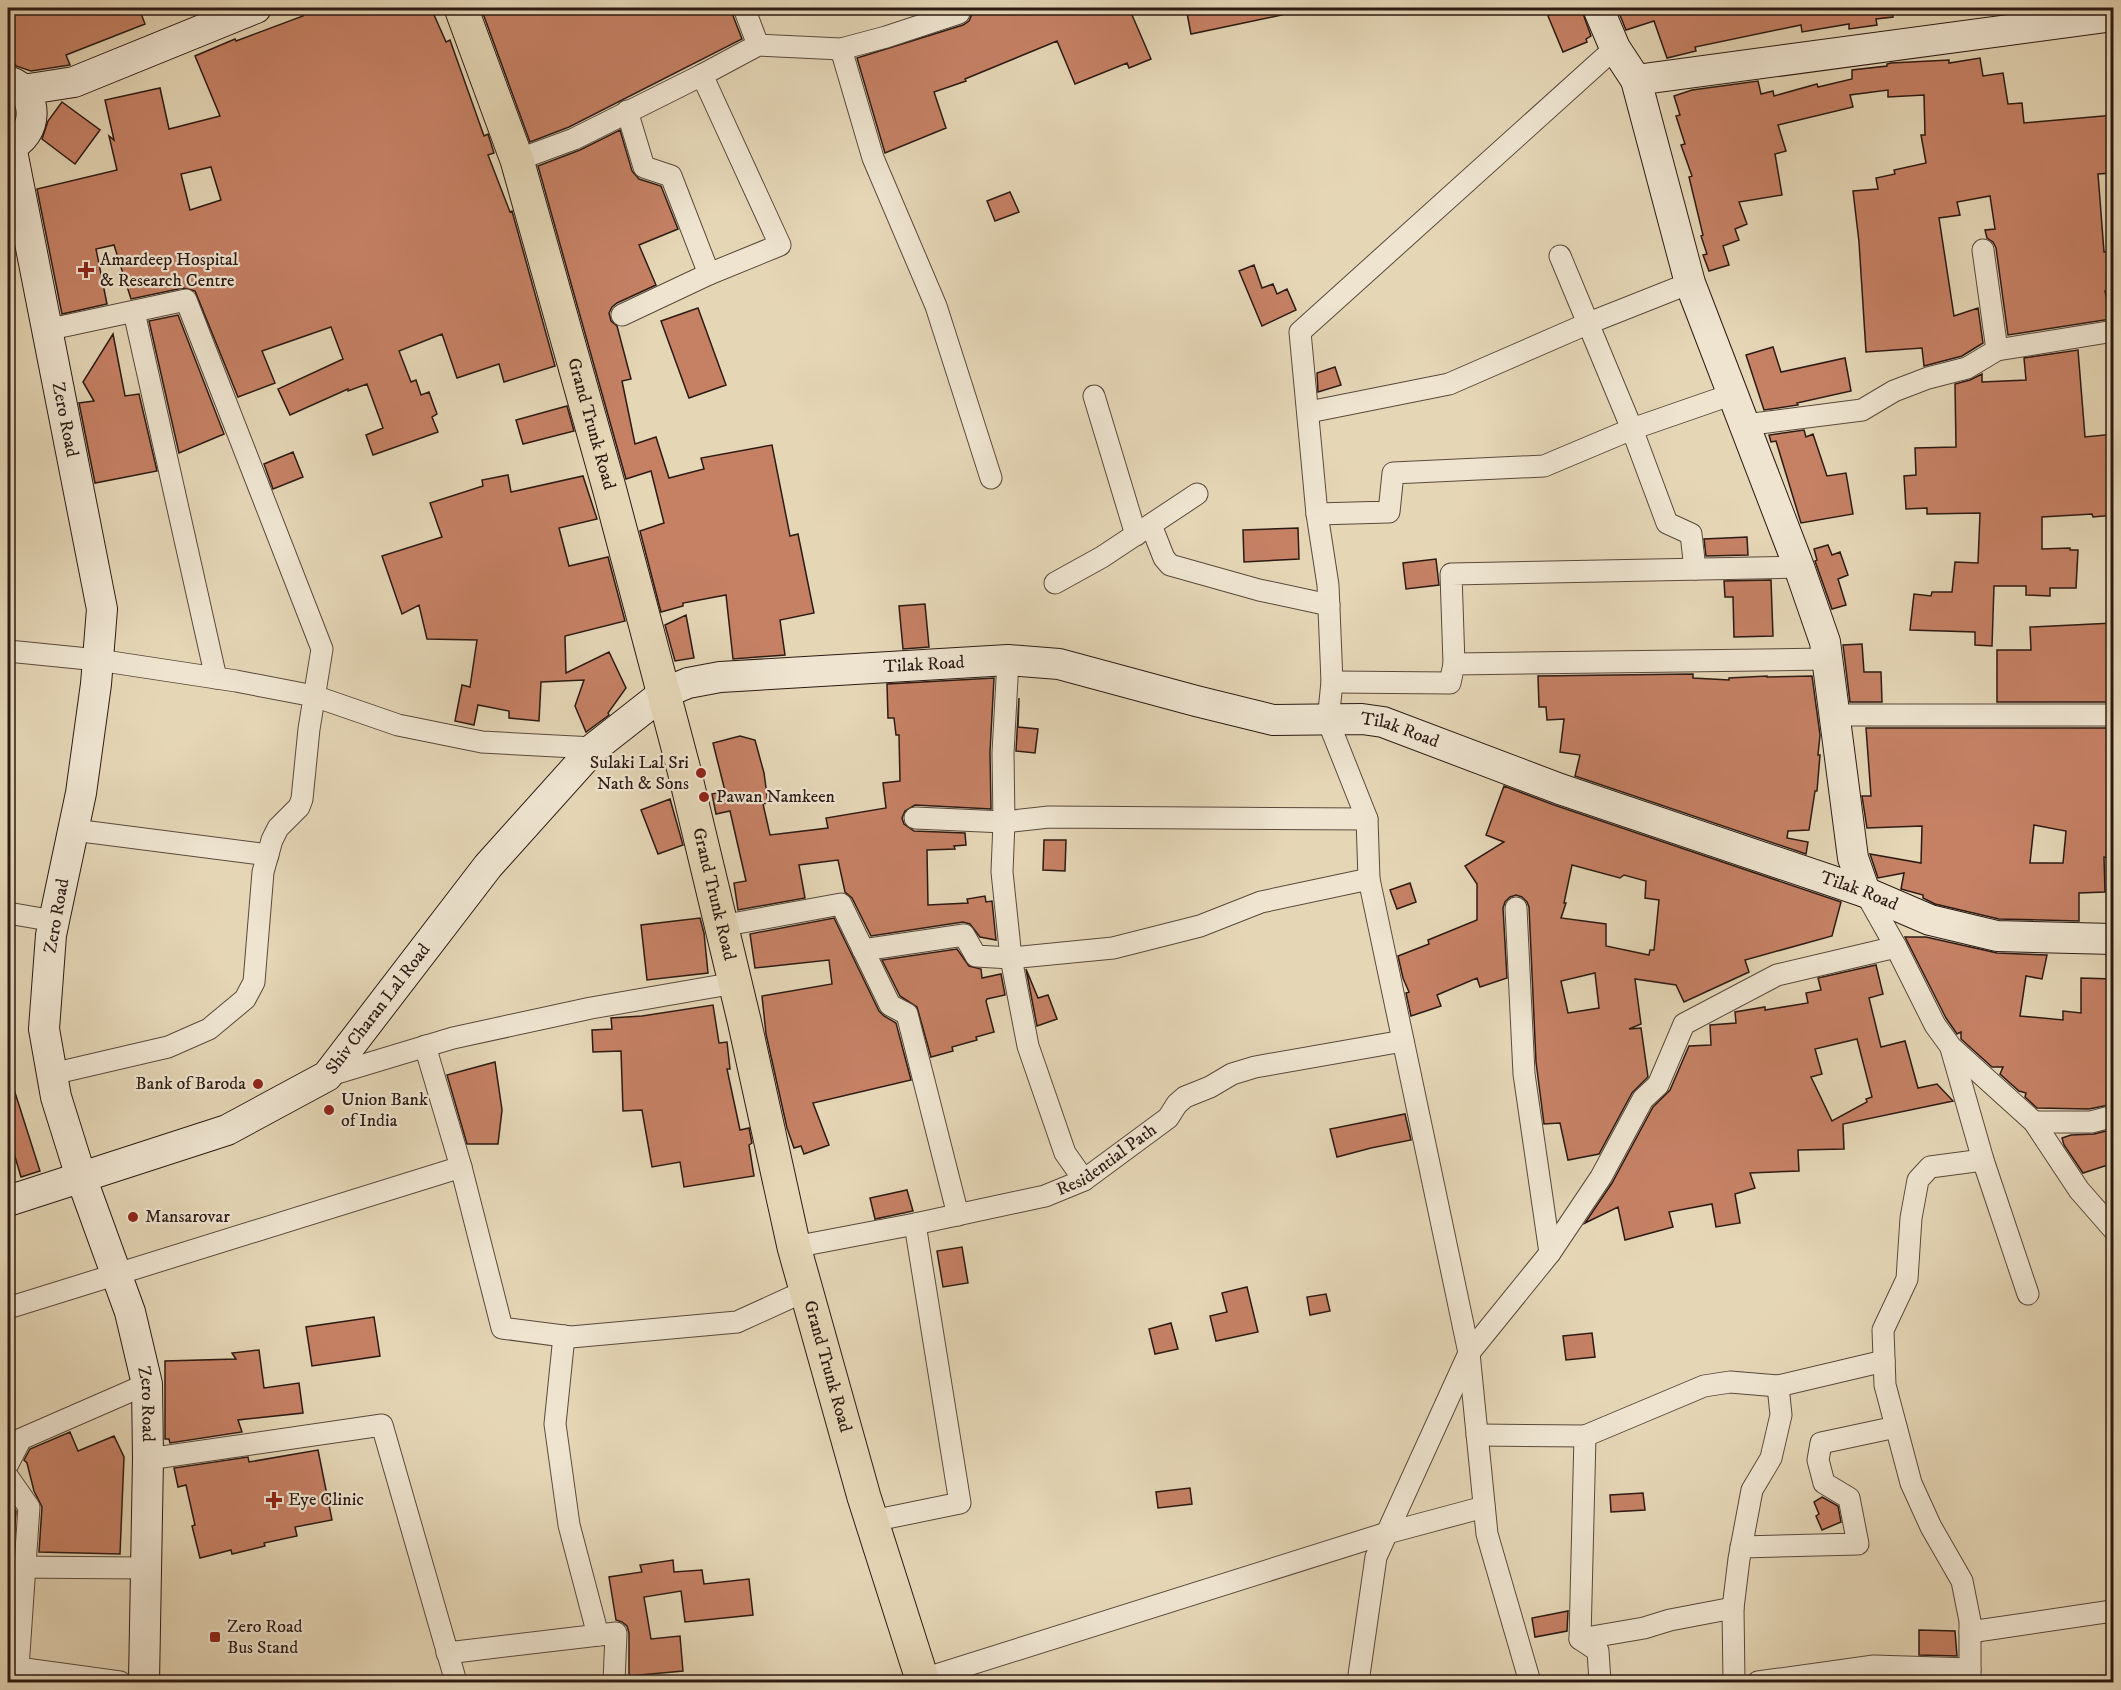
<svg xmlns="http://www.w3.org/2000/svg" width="2121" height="1690" font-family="'IM FELL DW Pica',serif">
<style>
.building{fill:#c68165;stroke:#2c1a14;stroke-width:1.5;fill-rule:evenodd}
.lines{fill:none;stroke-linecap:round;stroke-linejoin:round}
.street-casing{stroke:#5a493c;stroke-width:23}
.secondary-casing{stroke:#2c1a14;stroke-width:32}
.primary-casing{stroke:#2c1a14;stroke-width:35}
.street{stroke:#eee4d0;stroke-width:21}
.secondary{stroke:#eee4d0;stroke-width:30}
.primary{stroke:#e5d6b6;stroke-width:33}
.poi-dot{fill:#8f2418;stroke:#eee4d0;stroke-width:2}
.labels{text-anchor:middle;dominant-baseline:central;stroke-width:4.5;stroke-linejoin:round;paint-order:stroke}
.poi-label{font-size:18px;fill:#2c1a14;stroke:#eee4d0;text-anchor:start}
.street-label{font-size:18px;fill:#2c1a14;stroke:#eee4d0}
</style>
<rect width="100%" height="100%" fill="#e5d6b6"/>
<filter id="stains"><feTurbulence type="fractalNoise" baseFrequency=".00333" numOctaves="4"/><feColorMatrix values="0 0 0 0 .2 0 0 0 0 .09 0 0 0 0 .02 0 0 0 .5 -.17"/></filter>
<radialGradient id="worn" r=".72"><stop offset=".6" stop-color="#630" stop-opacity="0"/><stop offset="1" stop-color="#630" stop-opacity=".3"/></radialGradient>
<path class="building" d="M8,8H139L145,24L66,55L70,65L31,71L16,66L8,49Z
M315,8H431L446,42L450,40L484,136L488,134L494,153L488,155L510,212L512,211L555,366L504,382L499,364L457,378L442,334L399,351L411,382L416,380L421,395L429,392L437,414L432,417L438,432L373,455L366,435L383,428L367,384L348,391V389L290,415L278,389L343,359L331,327L262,351L275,383L238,397L195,291L183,288L131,299L114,245L96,249L107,304L62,314L37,189L117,170L109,136L114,140L105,100L160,88L169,129L220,116L195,56L235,39L236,41L303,16L301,13ZM211,167L221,200L190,210L181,174Z
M481,8H730L742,39L569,127L530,142Z
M971,8H1129L1151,59L1129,68L1127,63L1075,84L1057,41L965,79L966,81L934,92L946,128L885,153L857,58L963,25L969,21L972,14Z
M1186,8H1281L1282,15L1191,34Z
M1547,8H1581L1591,36L1586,39L1587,42L1563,52L1548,16L1549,15Z
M1617,8H1892L1893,17L1876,19L1877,25L1849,29V24L1802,32L1801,25L1695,47L1696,51L1667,58L1654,21L1626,30Z
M1980,58L1983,76L2003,73L2008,104L2022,103L2024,123L2114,115V173L2098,174L2104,252L2114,251V289L2105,291L2111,319L2008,335L1996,248L1993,242L1987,238L1985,230L1995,229L1990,196L1957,202L1960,215L1939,218L1954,316L1978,308L1983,343L1962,356L1924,366L1922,348L1866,352L1859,242L1853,191L1878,189L1876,178L1895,174L1894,170L1926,163L1921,135H1925L1924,95L1888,97V90L1850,95L1853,107L1778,125L1786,151L1775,154L1782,195L1739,202L1747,224L1735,229L1739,240L1723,246L1729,265L1709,271L1703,255L1707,254L1701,236L1703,235L1689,177L1692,176L1681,145L1685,144L1676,116L1680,115L1674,96L1692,90L1758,81L1761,94L1773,91L1774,96L1817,84L1818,87L1852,79V70L1887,66V64L1891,63L1949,60V63Z
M62,102L100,130L75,164L42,139L48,121Z
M620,130L632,171L639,179L661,186L678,229L639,245L656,285L617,303L612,307L609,313L611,321L617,326L631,379L622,381L635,444L656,437L669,478L704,469L701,458L772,445L790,536L798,534L814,613L780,620L785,655L733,659L726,595L683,603V606L661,612L640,531L664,523L651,471L626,479L538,166L580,150Z
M1010,192L1019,212L995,221L987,201Z
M1254,265L1262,288L1273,284L1277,294L1287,289L1296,310L1262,326L1239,271Z
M698,308L726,385L689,398L661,321Z
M178,315L224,434L179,453L149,321Z
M113,334L125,396L139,394L157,471L95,483L79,403L94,401L83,382Z
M1773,347L1781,372L1845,358L1851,391L1797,403L1798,405L1764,410L1746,355Z
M2078,350L2085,437L2114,434V515L2093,517L2092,514L2042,517V549L2070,548V550H2078L2076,588H2050V596L2026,595V586H1994L1992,646L1975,645V632L1910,630L1914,594L1931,596L1932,592H1952L1955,562L1978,563L1980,513L1927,514V508L1906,509L1904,476L1916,475L1915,448L1956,447L1955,384L1970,380L1982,374V382L2026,380L2024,358Z
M1335,367L1341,385L1318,392L1317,373Z
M567,406L574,431L523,444L516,420Z
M1804,430L1806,437L1813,434L1827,476L1846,473L1853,514L1801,523L1776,441L1771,442L1769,435Z
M293,452L303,477L273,489L264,464Z
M508,475L511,492L583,476L597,519L559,528L569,566L608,557L625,621L565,636L566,673L609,652L626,688L608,713L609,715L586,732L575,706L584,680L541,682L539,721L509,718V711L478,705L474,725L455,721L462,685L470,687L477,640L427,639L419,605L402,614L382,556L442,537L430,503L483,486L482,480Z
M1298,528L1299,559L1244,562L1243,530Z
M1747,537L1748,555L1706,556L1704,539Z
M1828,545L1832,555L1840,552L1848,575L1838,579L1846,605L1832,609L1815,561L1817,560L1814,549Z
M1436,559L1439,585L1406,589L1403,563Z
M1771,580L1773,636L1734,637L1733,597H1725L1724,581Z
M925,604L929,647L903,649L899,606Z
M686,615L694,658L675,661L665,625Z
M2113,623L2114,702H1997V650H2031L2030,627Z
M1862,644L1864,672H1881L1882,702H1850L1843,645Z
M1693,674V678L1729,680V678L1767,676V677L1812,676L1820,735L1818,755H1820L1817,791H1815L1809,830L1788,831L1787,838L1808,842L1806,854L1575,776L1580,755L1560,752L1564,719L1547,720L1546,707H1539L1538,676Z
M994,678L990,752L991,809L915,805L905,811L902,818L904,824L914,831L965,833L966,845L954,846L955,849L927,850L928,905L968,903L967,899L985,896L986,902L992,901L996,940L980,937L970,924L963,922L871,936L852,898L845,892L838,860L799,865L805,898L738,910L734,883L746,881L730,811L716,814L712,794L725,791L713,743L740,736L755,740L764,773L768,803L763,804L770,835L828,828L826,818L886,808L883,783L900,781L899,735H896L894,718H888L887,684Z
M1019,698L1018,727L1038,729L1035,753L1016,751Z
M1866,728H2114V858L2104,857L2105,892L2079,893V921L1999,919L1935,904L1923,898V895L1901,889L1904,873L1878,878L1870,854L1921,863L1922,826L1867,828L1862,796H1871ZM2034,825L2066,831L2063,863H2030Z
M1504,786L1554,805L1841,902L1832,936L1745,960L1749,972L1684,1002L1676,985L1635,979L1641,1024L1629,1029L1641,1028L1648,1077L1632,1093L1599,1154L1568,1160L1560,1123L1544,1124L1536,1062L1529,907L1527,902L1522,897L1516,895L1510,897L1505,902L1503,908L1507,978L1480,987L1477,978L1437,995L1441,1006L1411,1016L1406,993L1409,992L1403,978L1398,956L1429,944L1428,940L1477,920V884L1465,866L1504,842L1486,835ZM1572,865L1620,878L1624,875L1646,881L1645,898L1659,900L1654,950H1650L1649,955L1606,946V924L1561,918L1566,903H1564ZM1595,973L1599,1008L1568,1013L1561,981Z
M670,799L683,845L658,854L641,810Z
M1044,840H1066L1065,871L1043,870Z
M1410,883L1416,902L1397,909L1390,890Z
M700,918L704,933L708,973L647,980L641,925Z
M834,918L879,1011L884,1016L896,1023L911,1080L813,1103L829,1145L804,1154L801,1146L794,1148L787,1128L766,1034L762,996L832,984L829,960L755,968L750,934Z
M1905,937H1926L1997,953L2047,955L2042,979L2026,976L2020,1016L2063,1020V1011L2081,1013V978L2114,979V1104L2089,1109L2037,1108L2025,1097L2026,1093L2019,1091L2000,1074L2003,1067H1992L1961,1039V1032L1957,1034L1946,1018Z
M957,949L969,966L981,969L982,978L1001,974L1005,995L987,999L986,1001L994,1032L976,1037L977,1040L952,1047L953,1051L931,1057L917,1007L900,996L882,960Z
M1876,965L1883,994L1869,998L1881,1047L1905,1041L1918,1088L1937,1084L1953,1101L1843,1124L1844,1149L1798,1150L1799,1171L1750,1173L1755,1188L1735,1194L1740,1223L1716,1227L1712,1204L1669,1212L1673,1227L1625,1240L1618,1207L1585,1223L1612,1183L1653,1107L1670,1090L1689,1046L1711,1045L1710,1025L1736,1023L1735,1012L1765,1007V1010L1808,1003L1806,993L1821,990L1818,978ZM1857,1039L1872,1097L1866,1099L1867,1102L1832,1121L1811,1077L1822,1074L1815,1049Z
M1026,969L1038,998L1048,995L1057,1019L1037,1026Z
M713,1005L719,1043L727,1042L730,1069H727L740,1130L749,1128L752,1143L749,1145L754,1176L684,1187L680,1162L652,1167L642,1110L623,1111L621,1051L593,1052L592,1030L612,1029L611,1018L642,1016Z
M495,1062L502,1110L498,1144H467L447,1075Z
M11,1080L40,1171L21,1177L8,1133V1081Z
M1405,1114L1411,1140L1371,1148L1337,1157L1330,1129Z
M2114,1129V1163L2083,1173L2064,1145L2062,1138L2071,1135L2094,1134Z
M907,1190L913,1211L875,1219L870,1198Z
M962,1247L968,1283L943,1287L937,1251Z
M1247,1287L1258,1332L1216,1341L1210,1316L1227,1312L1222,1293Z
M1326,1294L1330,1311L1310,1315L1307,1297Z
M374,1317L380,1356L312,1366L306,1327Z
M1171,1323L1178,1349L1155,1354L1149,1329Z
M1592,1333L1595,1357L1566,1360L1563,1336Z
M259,1350L264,1388L299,1383L303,1413L238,1420L242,1432L170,1443L169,1439H165V1361L236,1359L232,1353Z
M70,1432L78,1451L114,1436L124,1457L120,1554L39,1552L42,1507L34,1491L27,1463L24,1460L30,1449Z
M318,1450L332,1520L295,1527L297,1536L264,1543L265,1546L232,1554L231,1550L200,1558L192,1526L195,1525L186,1485L178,1487L174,1468L248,1457L249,1462Z
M1190,1488L1192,1504L1158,1508L1156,1492Z
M1643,1493L1645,1510L1611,1512L1610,1495Z
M1822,1497L1838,1506L1841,1522L1822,1530L1816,1516L1819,1514L1814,1502Z
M8,1507H13L16,1511L13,1551H8Z
M673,1560L674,1572L702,1570L704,1584L749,1579L753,1615L685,1622L681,1591L644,1597L651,1639L680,1636L683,1671L629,1676V1633L627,1626L622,1622L616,1620L609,1577L642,1572L640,1565Z
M1568,1611L1567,1631L1535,1637L1532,1618Z
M1919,1630L1955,1631L1957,1656L1919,1655Z"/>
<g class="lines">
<defs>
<g id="street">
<path d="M744,8L758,45"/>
<path d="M841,49L873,158L936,306L991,478"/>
<path d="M627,111L644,167L671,176L709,274"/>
<path d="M517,160L574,139L702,75L758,45L841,49L886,37L959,13L957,8"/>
<path d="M1560,256L1632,429L1667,523L1691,534L1695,569"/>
<path d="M134,312L216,678"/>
<path d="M622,315L709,274L780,245L702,75"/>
<path d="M46,330L186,300L322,649L309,729L302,799L299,807L278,828L272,840L263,872L254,982L245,999L209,1029L168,1047L52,1074"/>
<path d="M1997,350L2114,331"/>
<path d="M1094,396L1136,535"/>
<path d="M1309,412L1449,384L1589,323L1690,283"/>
<path d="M1745,425L1862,410L1894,391L1928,378L1967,368L1997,350L1983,250"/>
<path d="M1317,514L1389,512L1393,473L1544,466L1632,429L1733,394"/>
<path d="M1151,525L1164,558L1170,565L1259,590L1329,605"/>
<path d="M1055,583L1102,557L1197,494"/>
<path d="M8,651L98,660L236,681L314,696L398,725L482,742L594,748"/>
<path d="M1008,660L1003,753L1004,822L1002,872L1011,958L1028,1046L1065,1153L1084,1180"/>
<path d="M1454,664L1451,574L1799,567"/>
<path d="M1332,682L1450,683L1454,664L1827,659"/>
<path d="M1835,715H2114"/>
<path d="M915,818L1004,822L1049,817L1367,819"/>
<path d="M74,830L268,855"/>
<path d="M1865,892L1896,947L1935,1025L1951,1047L2034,1122L2079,1190L2114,1230"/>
<path d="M1516,908L1524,1074L1550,1253"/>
<path d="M8,913L54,921"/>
<path d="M721,926L841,904L890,1005L907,1014L958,1215"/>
<path d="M863,950L964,935L976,956L1011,958L1113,948L1200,926L1261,902L1369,879"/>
<path d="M425,1046L461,1167"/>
<path d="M1951,1048L1983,1160L2028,1294"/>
<path d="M327,1076L453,1038L591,1008L735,983"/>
<path d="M2034,1122H2091L2114,1116"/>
<path id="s1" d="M794,1247L915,1224L1045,1196L1084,1180L1168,1118L1177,1104L1185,1097L1210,1087L1232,1074L1255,1067L1403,1041"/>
<path d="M8,1308L461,1167L502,1328L571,1337L737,1322L805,1291"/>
<path d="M564,1336L555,1424L569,1525L598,1635"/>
<path d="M1477,1435L1585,1436L1580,1639L1598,1651L1600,1682"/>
<path d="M1585,1436L1704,1386L1730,1382L1778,1386L1884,1361"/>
<path d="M148,1459L382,1425L456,1682"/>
<path d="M8,1464L21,1439L147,1384"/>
<path d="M8,1477L29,1507L18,1668L15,1682"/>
<path d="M872,1521L960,1503L915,1224"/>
<path d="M1741,1547L1858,1544L1849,1498L1824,1483L1818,1460L1821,1443L1896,1427"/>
<path d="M8,1567L145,1568"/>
<path d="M1733,1608L1739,1559L1752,1490L1771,1458L1781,1415L1778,1386"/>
<path d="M1970,1632L2112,1611L2114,1614"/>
<path d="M1580,1639L1644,1628L1670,1620L1733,1608L1734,1682"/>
<path d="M447,1653L616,1633L614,1682"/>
<path d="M18,1668L120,1682"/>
<path d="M914,1682L1387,1533L1484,1507"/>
<path d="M1358,1682L1376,1557L1469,1353L1550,1253L1601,1177L1643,1099L1658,1085L1684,1024L1777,975L1896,947"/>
<path d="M1530,1682L1487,1534L1469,1353L1369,879L1367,819L1328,721L1332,682L1328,585L1317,514L1300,332L1615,48"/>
<path d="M1758,1682L1874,1666L1970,1669"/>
<path d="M1970,1682V1621L1962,1581L1931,1527L1911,1483L1885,1385L1883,1330L1907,1279L1911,1218L1918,1180L1930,1167L1983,1160"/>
</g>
<g id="secondary">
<path d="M1598,8L1615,48L1636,80L1690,283L1799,567L1825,642L1853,858L1865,892"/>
<path d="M1636,80L2114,16"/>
<path d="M8,81C40,91 39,136 8,147"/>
<path d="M23,90L74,82L256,8"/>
<path id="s2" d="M11,146L102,609L96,684L81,793L51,935L44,1029L56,1097L81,1177L130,1312L147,1384L148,1459L144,1682"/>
<path id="s3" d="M8,1201L227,1130L327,1076L488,866L594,748L664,693L688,683L720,677L1008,660L1059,664L1196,701L1273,720L1362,719L1383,722L1560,789L1865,892L1930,920L1997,936L2114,939"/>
</g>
<g id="primary">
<path id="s4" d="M461,8L517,160L610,491L684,770L744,1020L794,1247L864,1497L923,1682"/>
</g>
</defs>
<use href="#street" class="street-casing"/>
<use href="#secondary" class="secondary-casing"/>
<use href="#primary" class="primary-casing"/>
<use href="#street" class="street"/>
<use href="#secondary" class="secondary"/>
<use href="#primary" class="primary"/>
</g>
<g class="poi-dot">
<path d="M83 261h6v6h6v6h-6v6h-6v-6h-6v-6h6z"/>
<circle cx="701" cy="773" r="6"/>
<circle cx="704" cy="797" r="6"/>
<circle cx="258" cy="1084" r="6"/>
<circle cx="329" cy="1110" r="6"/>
<circle cx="133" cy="1217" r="6"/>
<path d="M271 1491h6v6h6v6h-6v6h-6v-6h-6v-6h6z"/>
<rect x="209" y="1631" width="12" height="12" rx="3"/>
</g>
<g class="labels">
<g class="poi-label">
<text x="100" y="260">Amardeep Hospital<tspan x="100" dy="21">&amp; Research Centre</tspan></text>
<text x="689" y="763" text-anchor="end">Sulaki Lal Sri<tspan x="689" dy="21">Nath &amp; Sons</tspan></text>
<text x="716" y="797">Pawan Namkeen</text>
<text x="246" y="1084" text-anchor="end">Bank of Baroda</text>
<text x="341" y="1100">Union Bank<tspan x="341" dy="21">of India</tspan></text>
<text x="145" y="1217">Mansarovar</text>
<text x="288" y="1500">Eye Clinic</text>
<text x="227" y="1627">Zero Road<tspan x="227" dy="21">Bus Stand</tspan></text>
</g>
<g class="street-label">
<text stroke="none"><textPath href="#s2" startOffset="279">Zero Road</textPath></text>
<text stroke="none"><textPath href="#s4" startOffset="436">Grand Trunk Road</textPath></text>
<text stroke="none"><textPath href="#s3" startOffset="1119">Tilak Road</textPath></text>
<text stroke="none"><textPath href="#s3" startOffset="1604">Tilak Road</textPath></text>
<text stroke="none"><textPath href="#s3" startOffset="2091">Tilak Road</textPath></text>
<text stroke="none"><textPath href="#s4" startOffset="922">Grand Trunk Road</textPath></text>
<text transform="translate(57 916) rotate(-80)">Zero Road</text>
<text stroke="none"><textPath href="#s3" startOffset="428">Shiv Charan Lal Road</textPath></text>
<text stroke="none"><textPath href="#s1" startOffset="328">Residential Path</textPath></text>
<text stroke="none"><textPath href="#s4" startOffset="1408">Grand Trunk Road</textPath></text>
<text stroke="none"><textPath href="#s2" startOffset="1287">Zero Road</textPath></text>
</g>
</g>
<rect width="2121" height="1690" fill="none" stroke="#e5d6b6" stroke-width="30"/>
<rect x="9" y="9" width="2103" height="1672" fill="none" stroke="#2c1a14" stroke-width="3"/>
<rect x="15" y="15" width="2091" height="1660" fill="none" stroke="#2c1a14" stroke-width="1.5"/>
<rect width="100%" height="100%" filter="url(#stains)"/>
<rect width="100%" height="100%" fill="url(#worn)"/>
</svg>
